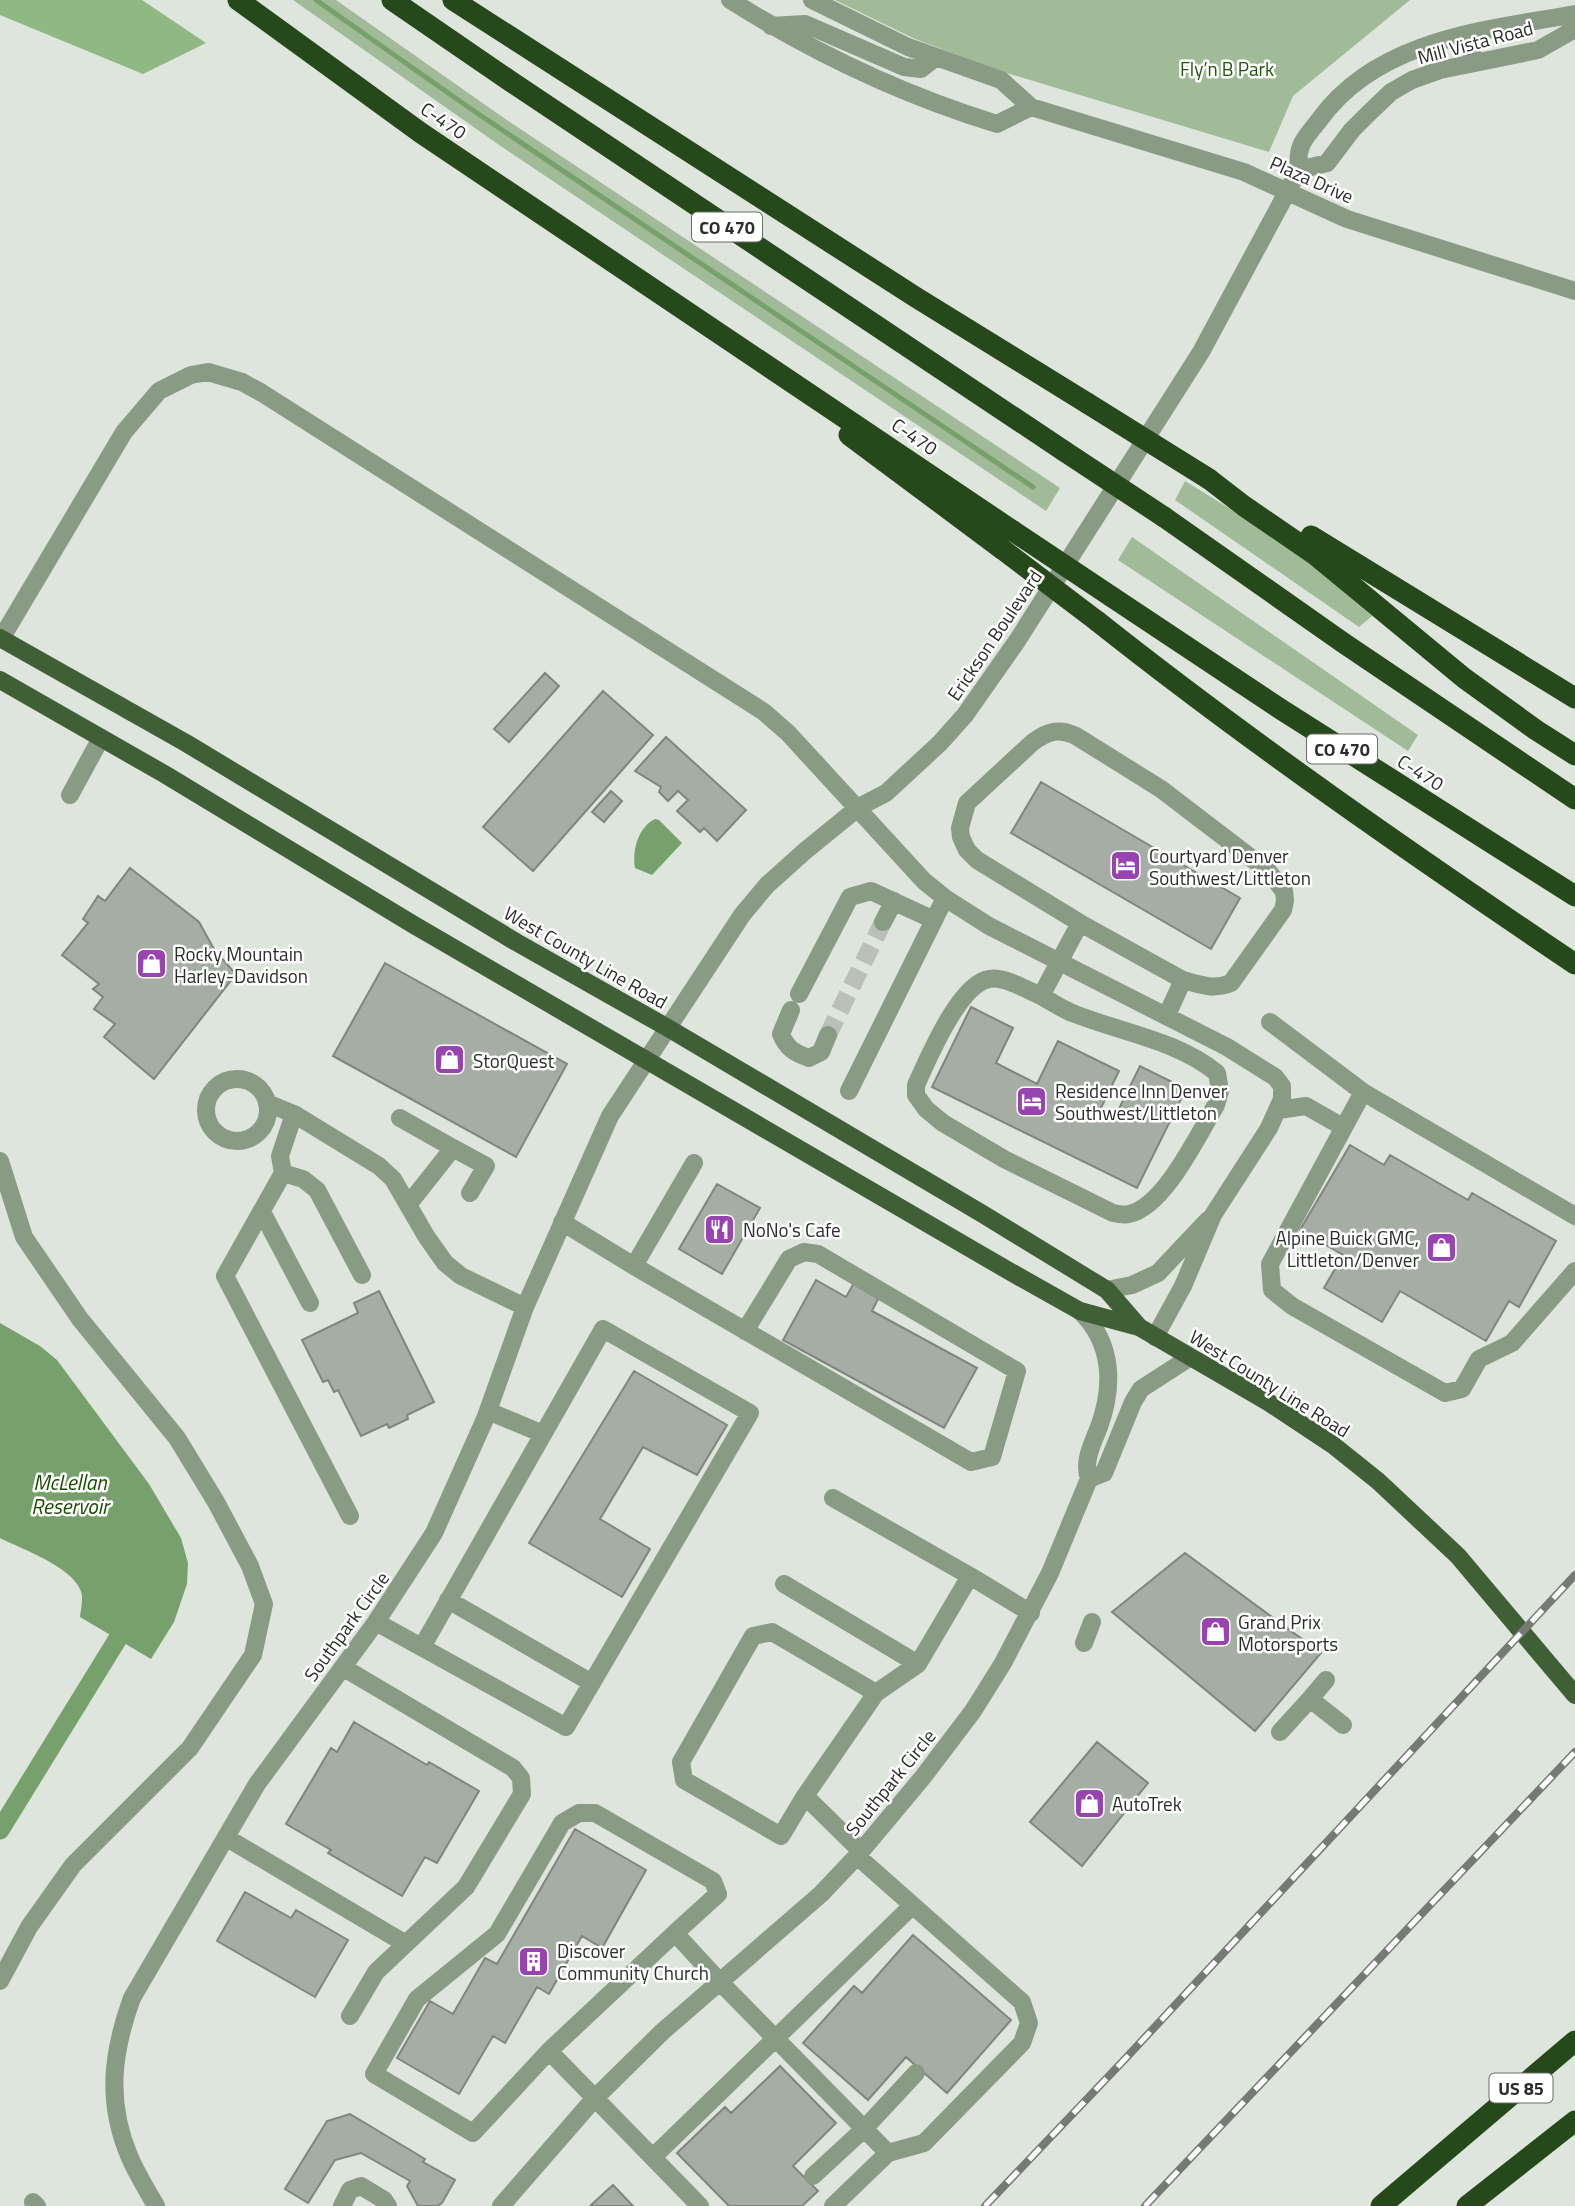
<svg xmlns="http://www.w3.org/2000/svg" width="1575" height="2206" font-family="'Titillium Web',sans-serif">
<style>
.green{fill:#a1bb99}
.forest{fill:#8fb883}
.water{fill:#78a06d}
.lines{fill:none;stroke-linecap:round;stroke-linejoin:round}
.stream{stroke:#78a06d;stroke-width:5}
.canal{stroke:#78a06d;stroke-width:19}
.building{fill:#a6ada4;stroke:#7f867d;stroke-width:2}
.minor-tunnel{stroke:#bac0b8;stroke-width:18;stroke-dasharray:18 9;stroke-linecap:butt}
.minor{stroke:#899b84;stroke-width:18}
.major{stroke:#3f5f36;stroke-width:18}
.highway{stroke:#25491a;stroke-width:21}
.rail-casing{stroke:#757a74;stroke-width:8}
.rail{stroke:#fff;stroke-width:5;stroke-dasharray:16;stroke-linecap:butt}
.highway-bridge{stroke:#25491a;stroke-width:21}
.labels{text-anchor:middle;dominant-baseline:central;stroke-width:5;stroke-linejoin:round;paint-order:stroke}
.shield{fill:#fff;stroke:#6a6c69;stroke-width:2}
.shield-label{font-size:18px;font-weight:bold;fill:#2a2d29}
.street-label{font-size:19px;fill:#2a2d29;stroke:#fff}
.park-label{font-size:19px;fill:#20550b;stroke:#fff}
.poi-label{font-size:19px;fill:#2a2d29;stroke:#fff;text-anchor:start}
.water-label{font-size:21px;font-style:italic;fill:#184d00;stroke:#fff}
</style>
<rect width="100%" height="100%" fill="#dee5dc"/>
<path class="green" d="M293,0H336L501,116L1060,488L1046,511L502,147Z
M835,0H1410L1293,96L1269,152L1000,71L915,39Z
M1185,481L1253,523L1313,566L1372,616L1359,627L1175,500Z
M1132,537L1418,735L1408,751L1118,560Z"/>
<path class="forest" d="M0,0H142L206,43L143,74L0,15Z"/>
<path class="water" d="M655,819L659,820L682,843L652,875L635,868C632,851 638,827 655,819Z
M0,1323L40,1346L57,1360L149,1484L181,1538L188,1563L187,1584L174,1622L151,1659L80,1617C81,1608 84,1597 80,1589C70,1566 22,1549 0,1538Z"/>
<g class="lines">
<path class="stream" d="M316,0L471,109L1033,487"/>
<path class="canal" d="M0,1830L117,1640"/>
</g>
<path class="building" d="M1477,41L1480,53L1464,56L1461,45Z
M545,673L559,686L509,742L494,729Z
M603,691L653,735L533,871L483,827Z
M666,737L746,810L717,841L704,828L700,832L677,811L688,800L678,791L668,801L659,792L661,787L635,771Z
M1041,782L1240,898L1211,949L1011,833Z
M611,791L622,801L604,822L592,812Z
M130,868L199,922L215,951L236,974L154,1079L104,1037L115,1024L94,1009L103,997L93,989L99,984L62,955L88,923L83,919L98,896L105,901Z
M385,963L567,1064L516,1157L333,1056Z
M971,1007L1013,1028L996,1063L1037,1084L1058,1041L1119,1071L1098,1114L1113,1121L1140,1066L1186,1089L1137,1188L932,1087Z
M1350,1145L1384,1165L1390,1155L1468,1200L1472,1193L1556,1241L1519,1307L1509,1301L1486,1341L1400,1291L1382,1322L1324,1288L1343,1255L1300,1230Z
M717,1184L760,1208L722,1274L679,1249Z
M816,1280L846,1297L855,1281L880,1295L872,1311L977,1368L944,1428L783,1340Z
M379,1291L434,1402L407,1415L408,1419L389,1428L387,1424L361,1436L338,1390L334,1392L328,1380L323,1382L302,1340L358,1313L354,1303Z
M634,1371L727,1425L697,1475L643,1447L600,1519L650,1549L622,1597L529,1543Z
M1185,1553L1321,1653L1255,1731L1112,1612Z
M354,1722L427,1765L429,1762L479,1791L437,1863L425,1857L402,1896L328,1853L331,1850L286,1824L331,1748L337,1752Z
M1097,1742L1148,1783L1082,1866L1030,1822Z
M575,1829L646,1870L602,1948L582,1936L549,1994L537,1987L505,2043L493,2036L459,2094L397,2058L430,2001L453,2014L485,1958L497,1964Z
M245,1892L291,1918L296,1910L348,1940L315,1997L217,1941Z
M913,1935L1011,2020L947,2093L906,2057L868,2100L803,2043L854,1986L862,1993Z
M780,2066L836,2123L793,2166L818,2191L802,2206H729L677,2153L725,2107L731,2113Z
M350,2114L425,2159L423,2162L455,2180L442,2203L437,2206H418L407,2186L410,2181L361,2153L335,2160L308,2203L285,2189L327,2121Z
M613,2185L633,2206H590Z"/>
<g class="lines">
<path class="minor-tunnel" d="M828,1035L883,922"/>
<path class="minor" d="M730,0C814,53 903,95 997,124L1031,107
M812,0L908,47L1001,80L1031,107L1244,172L1347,219L1575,291
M771,26L805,24L904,67L921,69L935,58
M1299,170C1296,144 1305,139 1320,119C1378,39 1486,30 1575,14
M1299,170L1327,163L1352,130L1367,115L1391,92L1412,80L1440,70L1538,50L1575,29
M1,639L124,432L159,391L191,375L208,372L242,382L262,393L764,712L788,733L924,881L945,898L989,926L1227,1047L1275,1077L1282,1086V1099L1269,1128L1213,1215L1183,1286L1155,1337
M70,795L101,738
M883,922L894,901
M1080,923L977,860L967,850L961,837L960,828L967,803L1033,742C1048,731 1059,728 1076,736L1161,789L1267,870L1284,891L1285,901L1283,910L1231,983C1214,990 1200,985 1183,980
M799,994L850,897L871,891L934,920
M1041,996C1052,1002 1063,1010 1075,1014C1123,1033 1176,1040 1217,1073L1220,1091L1216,1105C1198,1135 1164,1207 1129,1214C1125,1215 1118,1214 1113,1213L1004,1159L943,1123L926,1109L916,1095V1085C928,1059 959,984 989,979C1004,976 1027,990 1041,996L1080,923L1183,980L1167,1015
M791,1010L781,1034C787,1049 795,1053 809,1058L821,1052L828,1035
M1270,1022L1363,1092
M206 1110a31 31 0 1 1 62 0a31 31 0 1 1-62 0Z
M849,1091L945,898
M267,1103L294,1114L379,1166L393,1179L426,1236L445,1263L461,1276L525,1307
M1278,1110L1306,1106L1343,1127
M294,1114L280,1156L283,1173L225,1276L350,1516
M400,1118L453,1148L408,1205
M453,1148L486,1166L470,1193
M0,1161L24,1237L80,1319L177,1438L216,1502L250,1566L264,1604L253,1655L190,1748L73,1865L29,1927L0,1981
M283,1173L303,1179L317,1190L362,1275
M262,1212L310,1303
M1575,1216L1363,1092L1270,1264L1272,1290L1292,1306L1445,1393L1462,1389L1479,1359L1512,1343L1575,1271
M562,1222L634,1266L971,1462L992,1457L1017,1371L818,1254L804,1252L789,1259L745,1331
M634,1266L694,1163
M1107,1290L1132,1285L1158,1273L1208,1220
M488,1411L543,1434
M1089,1479L1104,1473L1133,1402L1141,1389L1189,1358
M833,1498L970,1576
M784,1584L918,1664
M448,1600L592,1683
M376,1622L566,1727L750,1413L603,1329L422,1647
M1084,1643L1092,1622
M344,1668L513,1768L521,1778L522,1794L466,1887L376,1972L350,2016
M876,1693L918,1664L970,1576L1031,1613
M1310,1699L1326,1680
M1280,1732L1310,1699L1343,1725
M805,1796L876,1693L772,1632L753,1636L681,1762L684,1780L781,1836L805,1796L861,1851
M227,1838L406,1944
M857,1856L1022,2002L1029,2023L1022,2043L924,2143L888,2153
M549,2051L473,2133L374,2074L417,1999L497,1934L562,1823L579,1813H595L713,1881L718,1894L675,1933
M653,2157L912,1906
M813,2176L864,2129L916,2073
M33,2202L37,2206
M156,2206C147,2190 137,2174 130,2158C106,2102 112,2053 132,1998L257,1784L376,1622L434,1533L485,1419L525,1307L610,1116L742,915L767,885L805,851L859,807L886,793L940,743L965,715L1017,641L1201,352L1299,170
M342,2206L350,2190L361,2186L384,2200L388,2206
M501,2206L594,2099L662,2032L821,1894L857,1856L923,1777L973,1711L1003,1663L1050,1573L1089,1479C1083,1461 1092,1445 1099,1427C1114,1386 1113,1343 1080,1311
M700,2206L549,2051L675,1933L720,1982L888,2153L833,2206"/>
<path class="major" d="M0,638L186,743L516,942L668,1028L981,1213L1107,1290L1139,1327
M0,680L166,775L414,925L1009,1271L1080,1311L1139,1327L1268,1402L1333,1445L1378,1481L1458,1556L1575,1695"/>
<path class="highway" d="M238,0L421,133L1013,531
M392,0L513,83L1064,451
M453,0L917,298L1087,403
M849,435L1002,549
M1209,479L1244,506L1314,554L1464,678L1536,730L1575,755
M1164,517L1345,644L1575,799
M1311,536L1575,698
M1112,597L1282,710L1575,896
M1097,621C1251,743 1412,854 1575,964
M1381,2206L1575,2041
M1467,2206L1575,2121"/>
<defs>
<path id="rail" d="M985,2206L1125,2059L1575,1575
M1145,2206L1575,1752"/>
</defs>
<use href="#rail" class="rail-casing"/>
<use href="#rail" class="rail"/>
<path class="highway-bridge" d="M1087,403L1209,479
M1064,451L1164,517
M1013,531L1112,597
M1002,549L1097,621"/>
</g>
<defs>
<symbol id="hotel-square" viewBox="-11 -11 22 22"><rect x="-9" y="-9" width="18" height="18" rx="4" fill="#9943b0" stroke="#fff"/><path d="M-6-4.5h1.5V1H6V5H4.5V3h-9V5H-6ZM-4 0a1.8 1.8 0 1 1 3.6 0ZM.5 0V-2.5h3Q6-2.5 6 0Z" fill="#fff"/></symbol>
<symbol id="shop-square" viewBox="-11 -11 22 22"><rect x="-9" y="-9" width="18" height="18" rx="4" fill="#9943b0" stroke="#fff"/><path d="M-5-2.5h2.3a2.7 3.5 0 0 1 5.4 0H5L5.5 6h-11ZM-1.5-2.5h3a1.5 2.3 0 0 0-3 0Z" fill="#fff"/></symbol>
<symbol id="restaurant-square" viewBox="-11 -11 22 22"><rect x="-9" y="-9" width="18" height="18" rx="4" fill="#9943b0" stroke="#fff"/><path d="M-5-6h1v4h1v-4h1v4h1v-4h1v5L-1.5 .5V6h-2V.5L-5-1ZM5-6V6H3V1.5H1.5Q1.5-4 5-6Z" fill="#fff"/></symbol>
<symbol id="building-square" viewBox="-11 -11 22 22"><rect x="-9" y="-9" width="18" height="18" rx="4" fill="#9943b0" stroke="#fff"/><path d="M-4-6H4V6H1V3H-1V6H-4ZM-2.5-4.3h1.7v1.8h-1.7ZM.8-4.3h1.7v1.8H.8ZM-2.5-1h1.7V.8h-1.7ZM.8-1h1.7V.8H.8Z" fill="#fff"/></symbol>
</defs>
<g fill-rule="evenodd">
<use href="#hotel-square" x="1108" y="848" width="35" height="35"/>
<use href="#shop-square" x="134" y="946" width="35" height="35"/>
<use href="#shop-square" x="432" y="1042" width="35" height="35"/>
<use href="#hotel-square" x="1014" y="1084" width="35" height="35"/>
<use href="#restaurant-square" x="702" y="1212" width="35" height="35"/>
<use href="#shop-square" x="1424" y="1230" width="35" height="35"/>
<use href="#shop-square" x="1198" y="1614" width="35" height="35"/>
<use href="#shop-square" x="1072" y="1786" width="35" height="35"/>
<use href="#building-square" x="516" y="1944" width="35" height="35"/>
</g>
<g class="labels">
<g class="shield">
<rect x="692" y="212.5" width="70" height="29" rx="5"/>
<rect x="1307" y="734.5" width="70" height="29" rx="5"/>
<rect x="1489.5" y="2073.5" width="63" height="29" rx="5"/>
</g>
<g class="shield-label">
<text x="727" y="227">CO 470</text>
<text x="1342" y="749">CO 470</text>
<text x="1521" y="2088">US 85</text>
</g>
<g class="street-label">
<text transform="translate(1475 42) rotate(-15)">Mill Vista Road</text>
<text transform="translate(444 120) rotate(34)">C-470</text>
<text transform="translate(1312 179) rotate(24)">Plaza Drive</text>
<text transform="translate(915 436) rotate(34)">C-470</text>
<text transform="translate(994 635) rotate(-56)">Erickson Boulevard</text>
<text transform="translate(1421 772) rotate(32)">C-470</text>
<text transform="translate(586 957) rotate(30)">West County Line Road</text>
<text transform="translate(1270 1383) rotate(32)">West County Line Road</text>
<text transform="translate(346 1626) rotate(-54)">Southpark Circle</text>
<text transform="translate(890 1782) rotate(-51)">Southpark Circle</text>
</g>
<g class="park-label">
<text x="1227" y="68">Fly’n B Park</text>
</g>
<g class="poi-label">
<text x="1149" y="855">Courtyard Denver<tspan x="1149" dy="22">Southwest/Littleton</tspan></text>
<text x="174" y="953">Rocky Mountain<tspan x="174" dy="22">Harley-Davidson</tspan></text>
<text x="473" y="1060">StorQuest</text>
<text x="1055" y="1090">Residence Inn Denver<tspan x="1055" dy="22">Southwest/Littleton</tspan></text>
<text x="743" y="1229">NoNo's Cafe</text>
<text x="1419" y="1237" text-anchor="end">Alpine Buick GMC,<tspan x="1419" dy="22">Littleton/Denver</tspan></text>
<text x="1238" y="1621">Grand Prix<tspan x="1238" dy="22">Motorsports</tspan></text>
<text x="1112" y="1803">AutoTrek</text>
<text x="557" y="1950">Discover<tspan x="557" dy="22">Community Church</tspan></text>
</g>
<g class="water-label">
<text x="70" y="1482">McLellan<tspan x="70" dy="24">Reservoir</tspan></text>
</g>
</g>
</svg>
